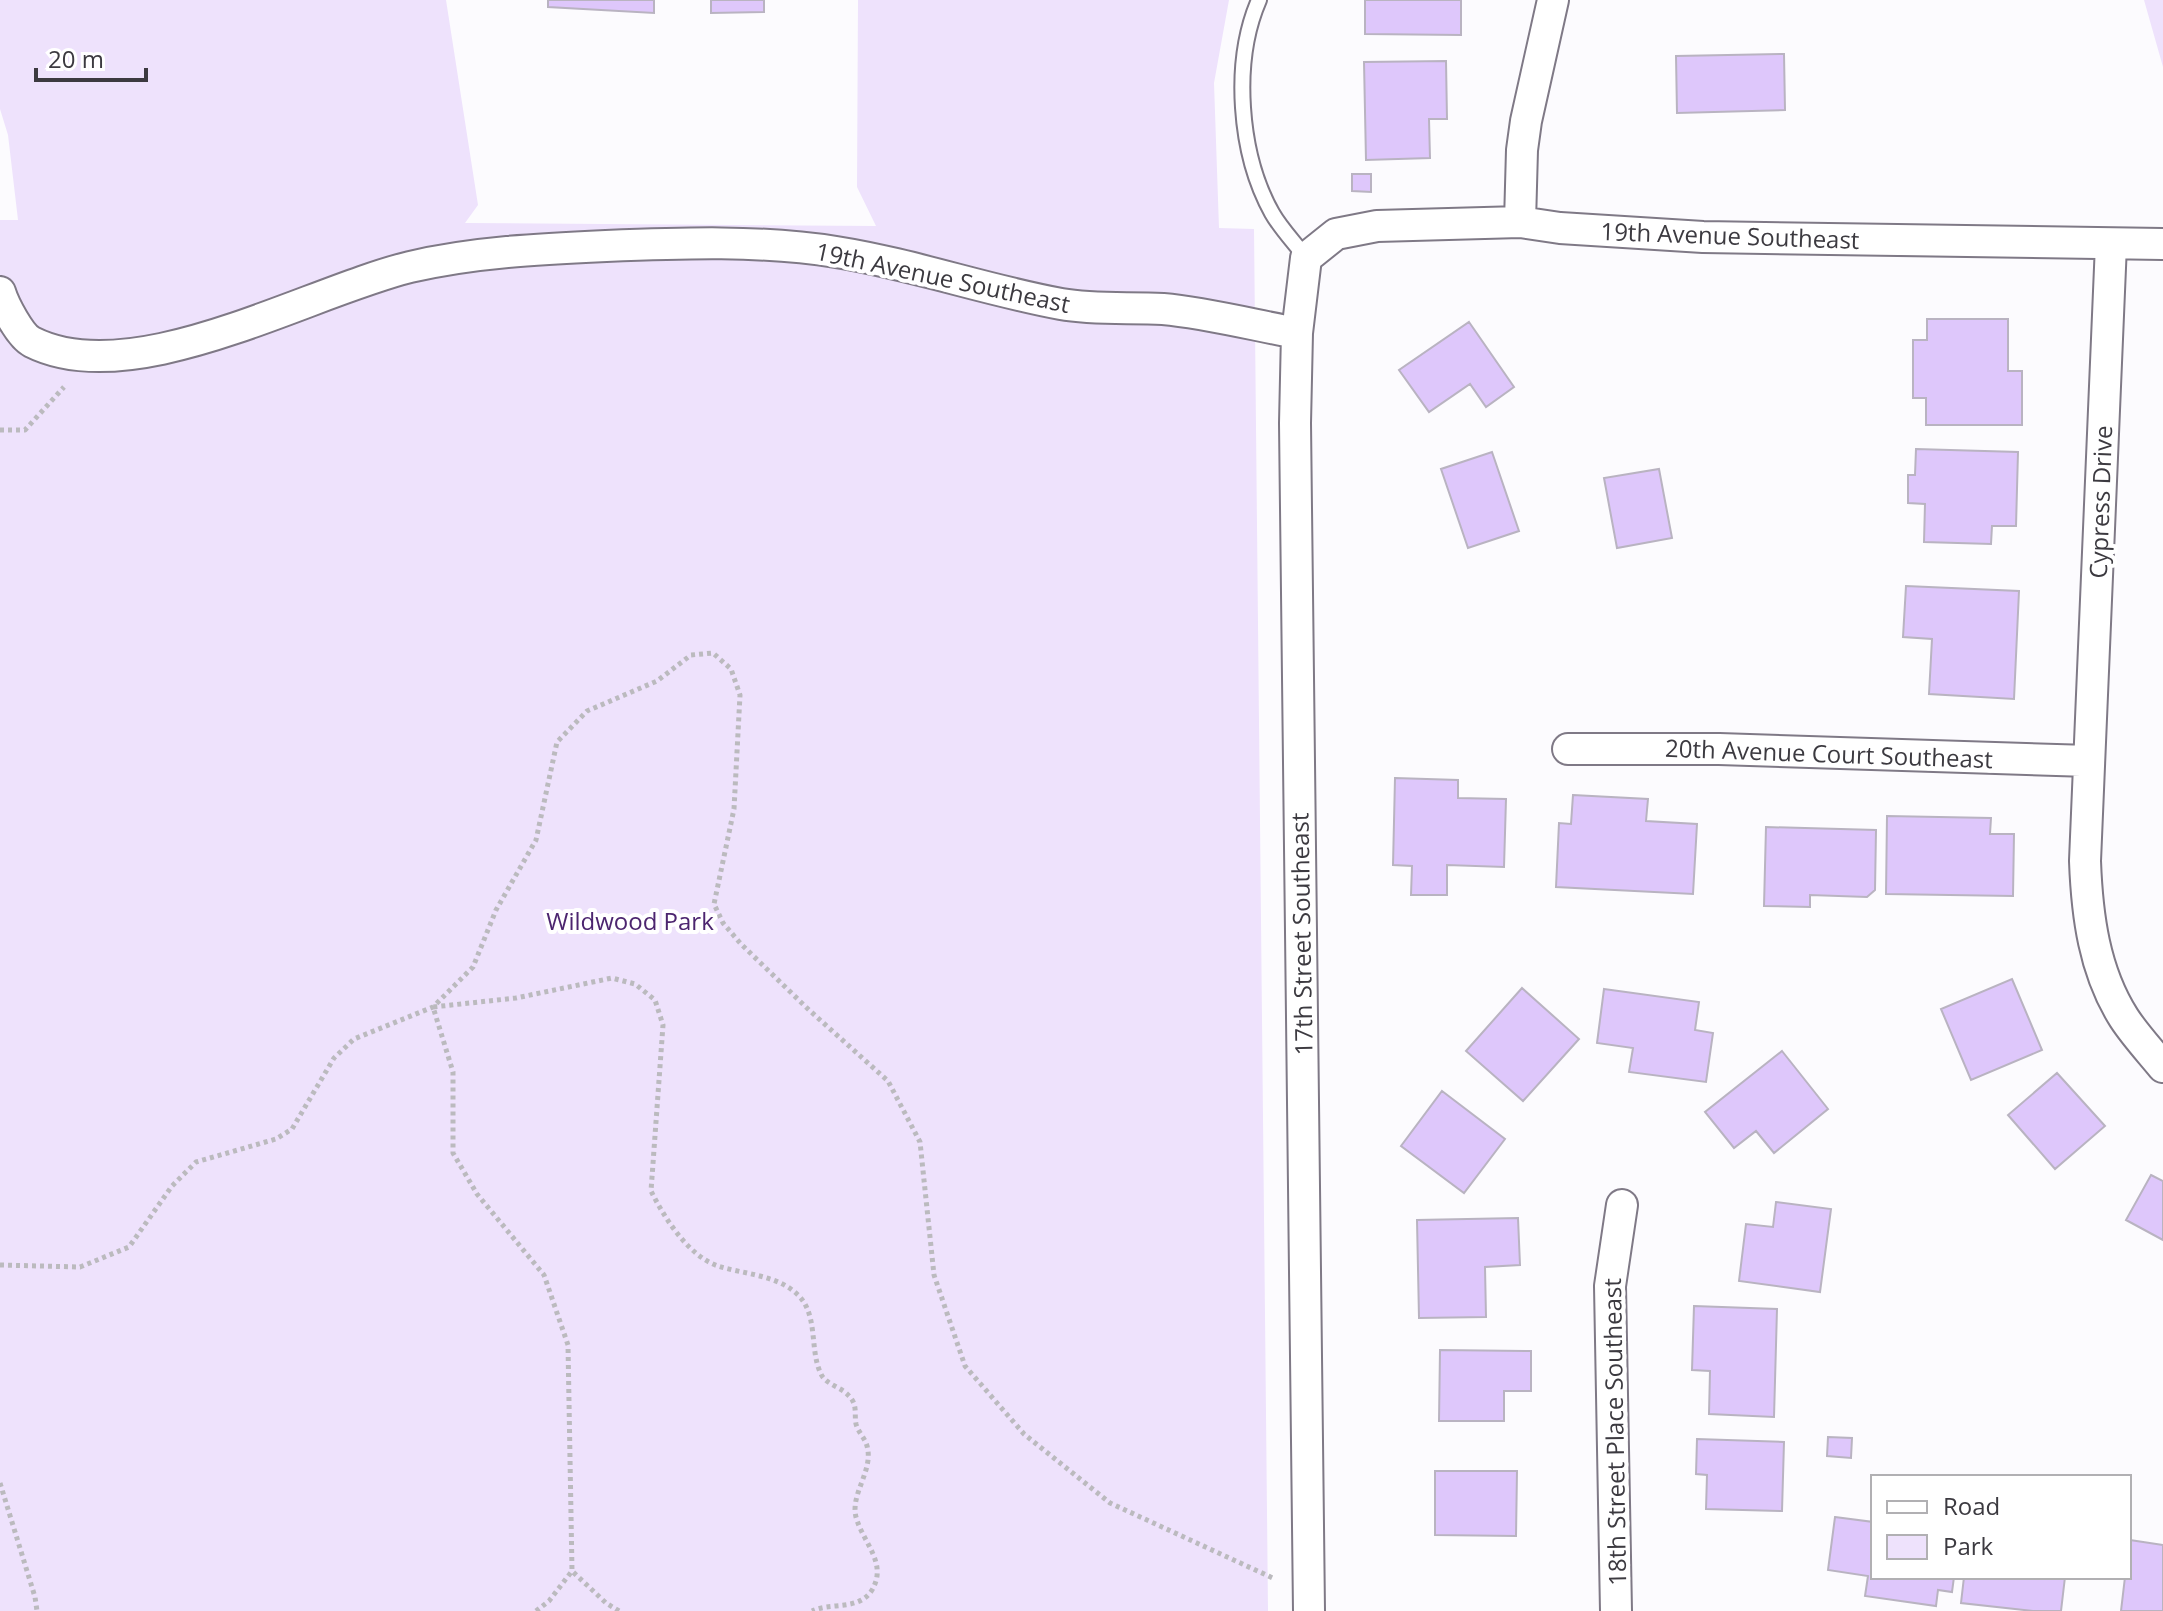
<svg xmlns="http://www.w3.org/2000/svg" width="2163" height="1611" font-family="'Open Sans',sans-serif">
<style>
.green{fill:#eee2fc}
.building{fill:#dec7fb;stroke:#b9b3c1;stroke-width:2}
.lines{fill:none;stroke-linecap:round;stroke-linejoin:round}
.lane-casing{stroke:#7f7986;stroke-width:18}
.street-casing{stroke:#7f7986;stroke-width:34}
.path{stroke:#bbbabe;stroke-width:5;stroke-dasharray:4 4;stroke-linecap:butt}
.lane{stroke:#fff;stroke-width:14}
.street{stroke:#fff;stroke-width:30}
.labels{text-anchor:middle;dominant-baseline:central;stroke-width:8;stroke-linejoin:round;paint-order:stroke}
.street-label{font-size:24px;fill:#3c3a40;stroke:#fff}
.park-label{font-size:24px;fill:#4c256f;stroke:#fff}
</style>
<rect width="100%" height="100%" fill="#fcfbfe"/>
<path class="green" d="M0,0H446L478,205L465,223L876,226L857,187L858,0H1229L1214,83L1219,228L1254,229L1268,1611H0V220H18L8,135L0,109Z
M2144,0H2163V67Z"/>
<path class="building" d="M548,0H654V13L548,7Z
M711,0H764V12L711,13Z
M1365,0H1461V35L1365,34Z
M1784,54L1785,110L1677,113L1676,56Z
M1446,61L1447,119H1429L1430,158L1366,160L1364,62Z
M1352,174H1371V192L1352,191Z
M1927,319H2008V371H2022V425H1926V398H1913V340H1927Z
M1469,322L1514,387L1486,407L1470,384L1429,412L1399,370Z
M1916,449L2018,452L2016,526H1992L1991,544L1924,542L1925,504L1908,503V475H1915Z
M1492,452L1519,531L1468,548L1441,469Z
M1659,469L1672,538L1617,548L1604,478Z
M1906,586L2019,591L2014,699L1929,694L1932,639L1903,637Z
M1395,778L1458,780V798L1506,799L1504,867L1447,865V895H1411L1412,866L1393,865Z
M1573,795L1648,799L1646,821L1697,824L1693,894L1556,887L1559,823L1571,824Z
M1887,816L1991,818L1990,834H2014L2013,896L1886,894Z
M1766,827L1876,830L1875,890L1867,897L1810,895V907L1764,906Z
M2012,979L2042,1050L1971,1080L1941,1009Z
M1522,988L1579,1039L1523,1101L1466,1051Z
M1604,989L1699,1002L1695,1030L1713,1033L1706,1082L1629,1072L1633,1048L1597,1043Z
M1782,1051L1828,1109L1774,1153L1756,1131L1734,1148L1705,1112Z
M2057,1073L2105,1126L2055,1169L2008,1115Z
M1442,1091L1505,1139L1464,1193L1401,1146Z
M2151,1175L2163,1181V1240L2126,1220Z
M1776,1202L1831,1209L1820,1292L1739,1281L1746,1224L1773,1227Z
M1518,1218L1520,1265L1485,1267L1486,1317L1419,1318L1417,1220Z
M1694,1306L1777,1309L1774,1417L1709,1414L1710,1371L1692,1370Z
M1440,1350L1531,1351V1391H1504V1421H1439Z
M1828,1437L1852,1438L1851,1458L1827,1456Z
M1697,1439L1784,1442L1782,1511L1706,1509L1707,1475L1696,1474Z
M1435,1471H1517L1516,1536L1435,1535Z
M1835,1517L1873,1522V1577H1954L1952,1592L1938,1590L1936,1606L1865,1596L1868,1576L1828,1570Z
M2130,1540L2163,1545V1611H2121L2125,1577H2129Z
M1964,1577H2065L2061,1611H2033L1961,1603Z"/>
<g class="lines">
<defs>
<path id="lane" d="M1259,0C1232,62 1239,154 1272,213C1281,229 1295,243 1306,258"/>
<path id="street" d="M1520,222L1522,150L1526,121L1553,0
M2111,244L2085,861C2087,915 2094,971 2124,1018C2135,1035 2150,1051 2163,1067
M0,292C4,305 20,336 32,342C133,393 307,292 410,267C474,252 540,249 606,246C682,243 761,240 836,252C912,264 985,290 1061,304C1094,310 1130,307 1163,309C1207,313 1253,325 1297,333
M1568,749H1719L2089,761
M1309,1611L1295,423L1297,333L1306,258L1336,234L1377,226L1520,222L1560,228L1703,237L2163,244
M1616,1611L1610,1286L1622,1205"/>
</defs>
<use href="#lane" class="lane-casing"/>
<use href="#street" class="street-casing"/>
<path class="path" d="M0,430H25L64,387
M0,1265L80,1267L129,1247L172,1186L196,1162L276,1139L292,1129L334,1058L354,1039L433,1007L473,967L496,910L536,840L557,742L587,711L657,681L691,655L713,653L731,669L740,695L734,809L714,904L723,923L741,944L809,1010L888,1081L920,1142L934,1275L965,1366L1024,1434L1110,1503L1275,1579
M0,1483L35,1597L37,1611
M536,1611L549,1601L572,1571
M619,1611L606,1603L572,1571L568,1345L544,1275L477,1194L453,1153V1072L433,1007L516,998L612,978L635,984L655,1000L663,1025L651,1191C664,1217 688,1256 718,1266C743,1274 777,1275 797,1294C819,1314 809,1350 821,1374C826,1385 842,1387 849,1396C858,1405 854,1414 856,1424C858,1432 865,1438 867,1446C874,1470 850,1494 856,1517C863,1543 888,1563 872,1590C859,1611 831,1602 812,1611"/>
<use href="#lane" class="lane"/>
<use href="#street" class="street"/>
</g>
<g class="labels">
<g class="street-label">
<text transform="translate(1730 235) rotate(2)">19th Avenue Southeast</text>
<text transform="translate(943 277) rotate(12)">19th Avenue Southeast</text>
<text transform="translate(2100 502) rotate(-88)">Cypress Drive</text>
<text transform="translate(1829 753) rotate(2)">20th Avenue Court Southeast</text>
<text transform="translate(1301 934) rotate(-91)">17th Street Southeast</text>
<text transform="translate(1614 1432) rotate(-91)">18th Street Place Southeast</text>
</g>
<g class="park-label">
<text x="630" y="920">Wildwood Park</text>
</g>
</g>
<rect x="1871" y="1475" width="260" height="104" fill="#ffffff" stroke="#b1b0b3" stroke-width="2"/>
<rect x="1887" y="1501" width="40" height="12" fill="#ffffff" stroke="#b1b0b3" stroke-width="2"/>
<text x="1943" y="1515" font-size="24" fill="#3c3a40">Road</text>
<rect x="1887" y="1535" width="40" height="24" fill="#eee2fc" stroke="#b1b0b3" stroke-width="2"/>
<text x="1943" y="1555" font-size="24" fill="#3c3a40">Park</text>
<path d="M36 68v12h110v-12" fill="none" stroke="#3c3a40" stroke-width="4"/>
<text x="48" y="68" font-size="24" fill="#3c3a40" stroke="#ffffff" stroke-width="6" paint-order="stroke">20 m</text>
</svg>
